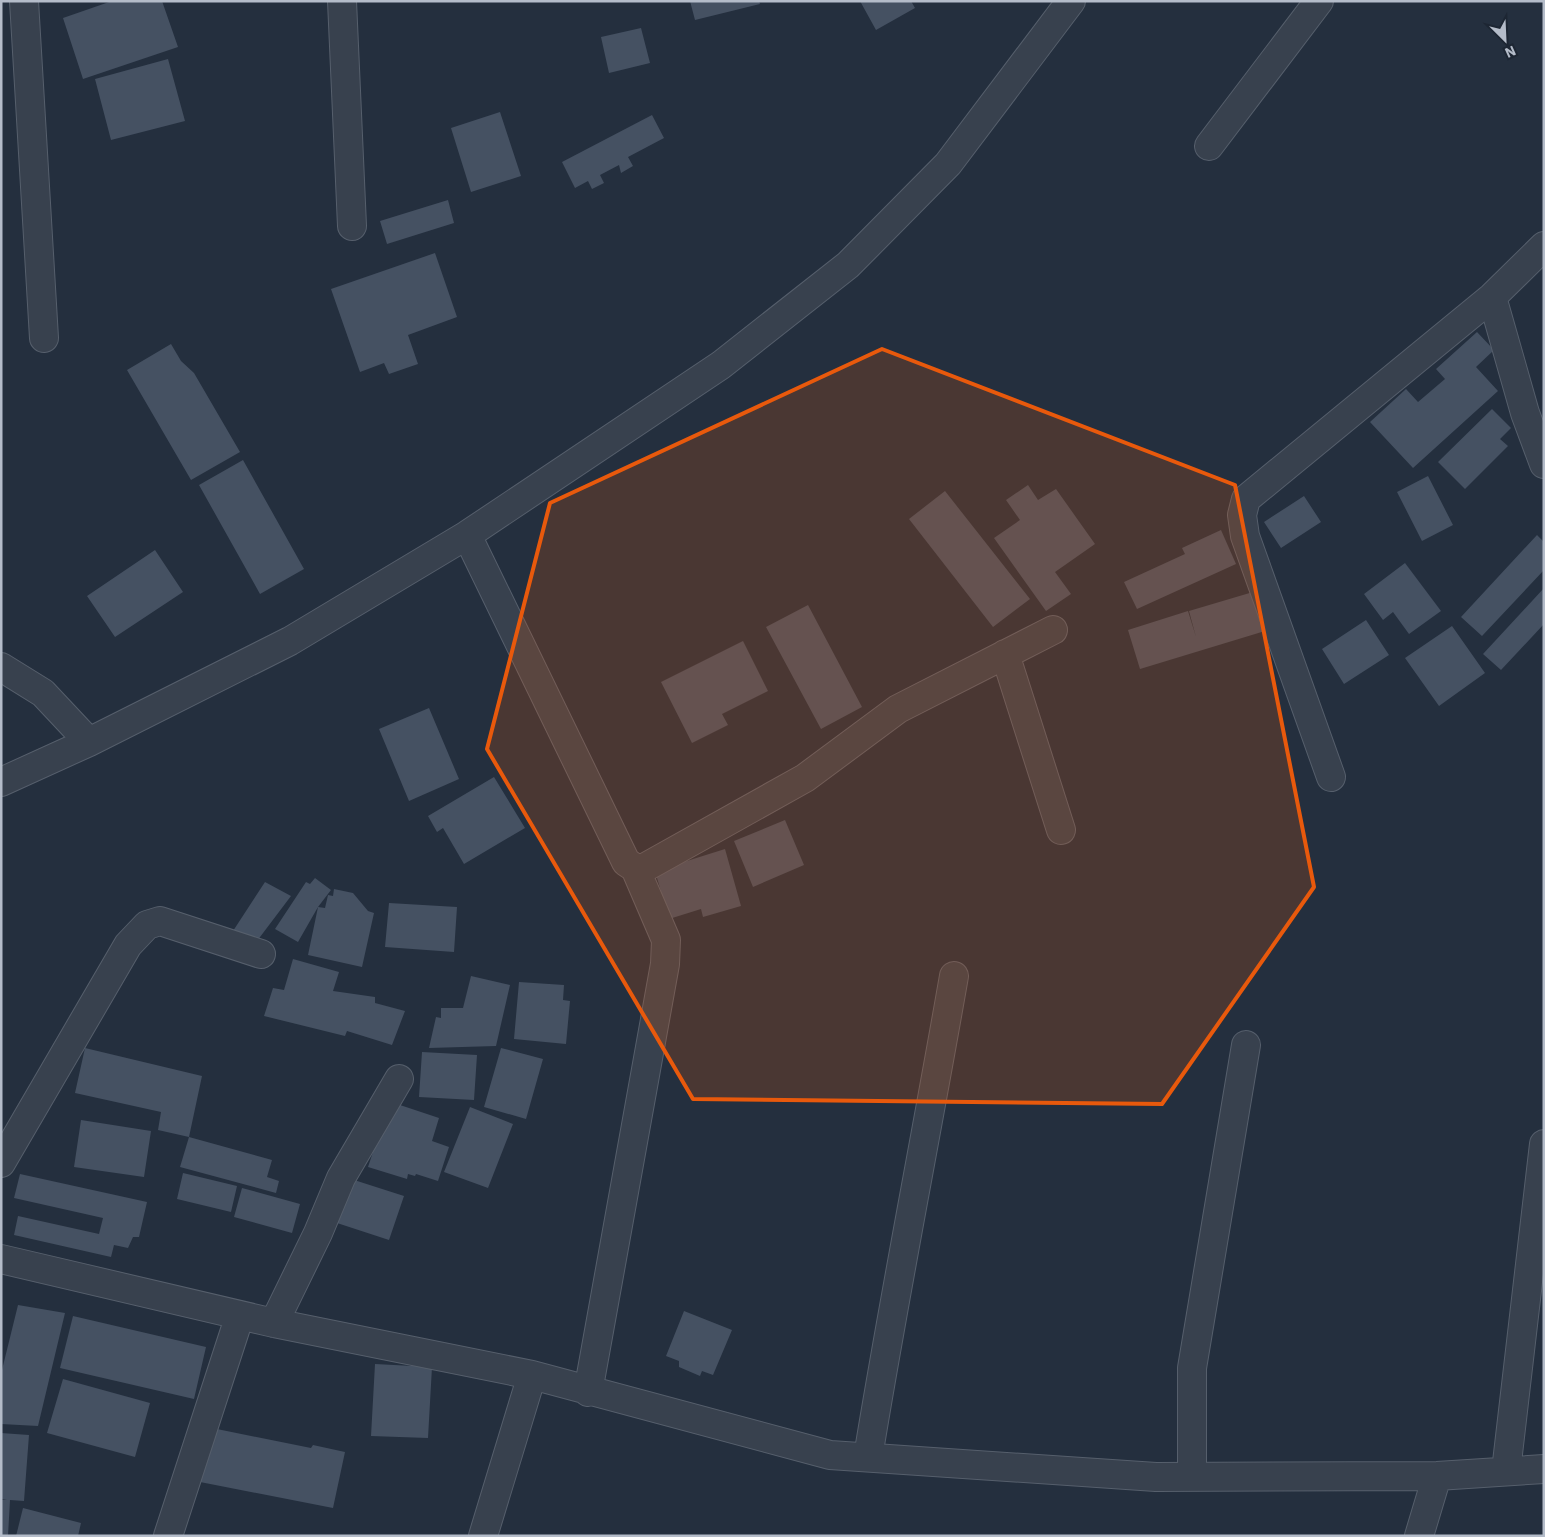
<svg xmlns="http://www.w3.org/2000/svg" width="1545" height="1537" font-family="'IBM Plex Sans',sans-serif">
<style>
.building{fill:#455162}
.lines{fill:none;stroke-linecap:round;stroke-linejoin:round}
.minor-casing{stroke:#565f6c;stroke-width:30}
.minor{stroke:#38414e;stroke-width:28}
.marked{fill:#e8590c;fill-opacity:0.2;stroke:#e8590c;stroke-width:4;stroke-linejoin:round}
</style>
<rect width="100%" height="100%" fill="#242f3e"/>
<path class="building" d="M112,1H162L178,47L83,79L63,18Z
M690,1H759L760,4L695,20Z
M860,1H911L915,8L876,30Z
M641,28L650,63L609,73L601,37Z
M168,59L185,121L111,140L95,79Z
M500,112L521,176L471,192L451,128Z
M652,115L664,138L628,157L633,166L621,173L619,165L600,175L604,183L592,189L588,181L575,188L562,162Z
M448,200L454,223L387,244L380,221Z
M435,253L457,317L408,335L418,364L389,374L384,363L360,372L331,289Z
M1477,332L1494,350L1476,367L1498,391L1413,468L1370,422L1406,389L1418,402L1445,379L1436,369Z
M171,344L181,361L194,373L240,452L191,480L127,370Z
M1492,409L1511,428L1500,439L1508,446L1465,489L1438,462Z
M243,460L304,569L260,594L199,485Z
M1428,476L1453,525L1422,541L1397,492Z
M1028,485L1038,500L1056,489L1095,544L1055,572L1071,594L1046,611L994,538L1020,520L1006,500Z
M945,491L1030,599L993,627L909,519Z
M1304,496L1321,522L1281,548L1264,522Z
M1221,530L1236,564L1137,609L1124,582L1185,554L1182,548Z
M1537,535L1544,542V570L1482,636L1461,617Z
M155,550L183,592L115,637L87,596Z
M1405,563L1441,611L1409,634L1393,612L1383,620L1364,594Z
M1544,588V624L1501,670L1483,654Z
M1253,592L1265,631L1140,669L1128,630L1188,611L1196,637L1189,611Z
M808,605L862,707L821,729L766,627Z
M1366,620L1389,655L1344,684L1322,649Z
M1452,626L1485,673L1439,706L1405,658Z
M743,641L768,691L722,714L728,725L692,743L661,682Z
M429,708L459,779L409,801L379,729Z
M494,777L525,828L464,864L443,828L437,832L428,816Z
M785,820L804,865L753,887L734,841Z
M725,849L741,906L703,917L701,909L669,919L655,871Z
M315,878L331,890L318,907L298,942L275,929L306,882L310,884Z
M265,882L291,896L257,941L233,931Z
M334,889L353,893L368,911L374,913L362,967L308,955L318,907L325,908L328,895L333,896Z
M389,903L457,907L454,952L385,947Z
M293,959L339,972L333,991L375,997V1003L405,1011L392,1045L347,1031L345,1036L264,1016L273,988L284,990Z
M471,976L510,985L496,1046L429,1048L436,1017L441,1018V1008H463Z
M519,982L564,985L563,1000L570,1001L566,1044L514,1039Z
M85,1048L202,1076L189,1137L272,1160L267,1177L279,1181L276,1193L180,1167L189,1137L158,1130L161,1112L75,1093Z
M501,1048L543,1059L526,1119L484,1107Z
M422,1052L477,1055L474,1100L419,1097Z
M397,1104L439,1118L432,1141L449,1147L438,1181L416,1174L415,1176L408,1174L407,1179L368,1167L387,1110Z
M470,1107L513,1124L488,1188L444,1172Z
M81,1120L151,1131L144,1177L74,1167Z
M183,1173L237,1186L231,1212L177,1199Z
M20,1174L147,1202L139,1237H133L128,1248L114,1245L111,1257L14,1235L18,1216L99,1234L103,1218L14,1198Z
M351,1179L404,1196L389,1240L337,1223Z
M242,1188L300,1204L292,1233L234,1217Z
M18,1305L65,1313L38,1426L1,1424V1374Z
M684,1311L732,1330L713,1375L702,1371L700,1376L679,1367V1361L666,1356Z
M73,1316L206,1347L194,1399L60,1368Z
M375,1364L432,1367L428,1438L371,1436Z
M63,1379L150,1403L135,1457L47,1433Z
M212,1428L311,1448L313,1445L345,1452L333,1508L200,1482Z
M1,1433L29,1435L24,1501L10,1500L8,1536H1V1500L7,1499H1Z
M23,1508L81,1523L78,1536H16Z"/>
<g class="lines">
<defs>
<path id="minor" d="M24,1L44,338
M342,1L352,226
M1209,146L1319,1
M1492,297L1525,413L1544,464
M467,535L626,862L635,868L666,940L665,964L588,1392
M1005,654L1061,830
M1,667L43,693L89,742
M1331,777L1245,536L1242,515L1246,499L1492,297L1544,246
M1,782L89,742L290,641L467,535L721,365L848,265L948,164L1071,1
M635,868H644L805,778L898,709L1053,630
M1,1163L128,945L147,925L160,921L261,954
M1,1259L274,1323L532,1375L830,1455L1156,1477L1437,1476L1544,1469
M274,1323L318,1233L341,1178L399,1079
M868,1457C894,1297 926,1137 954,976
M1506,1471L1544,1144
M1192,1477V1368L1246,1045
M168,1536L240,1315
M483,1536L532,1375
M1419,1536L1437,1476"/>
</defs>
<use href="#minor" class="minor-casing"/>
<use href="#minor" class="minor"/>
</g>
<path class="marked" d="M882,349L1235,485L1314,887L1162,1104L693,1099L487,749L550,503Z"/>
<rect width="1545" height="1537" fill="none" stroke="#b4bcc9" stroke-width="5"/>
<g transform="translate(1505 40) rotate(156)" stroke="#1d2633" stroke-width="4" paint-order="stroke">
<path d="M0-4L9 19L0 12L-9 19Z" fill="#b4bcc9"/>
<text y="-8" font-size="14" font-weight="bold" text-anchor="middle" fill="#b4bcc9">N</text>
</g>
</svg>
